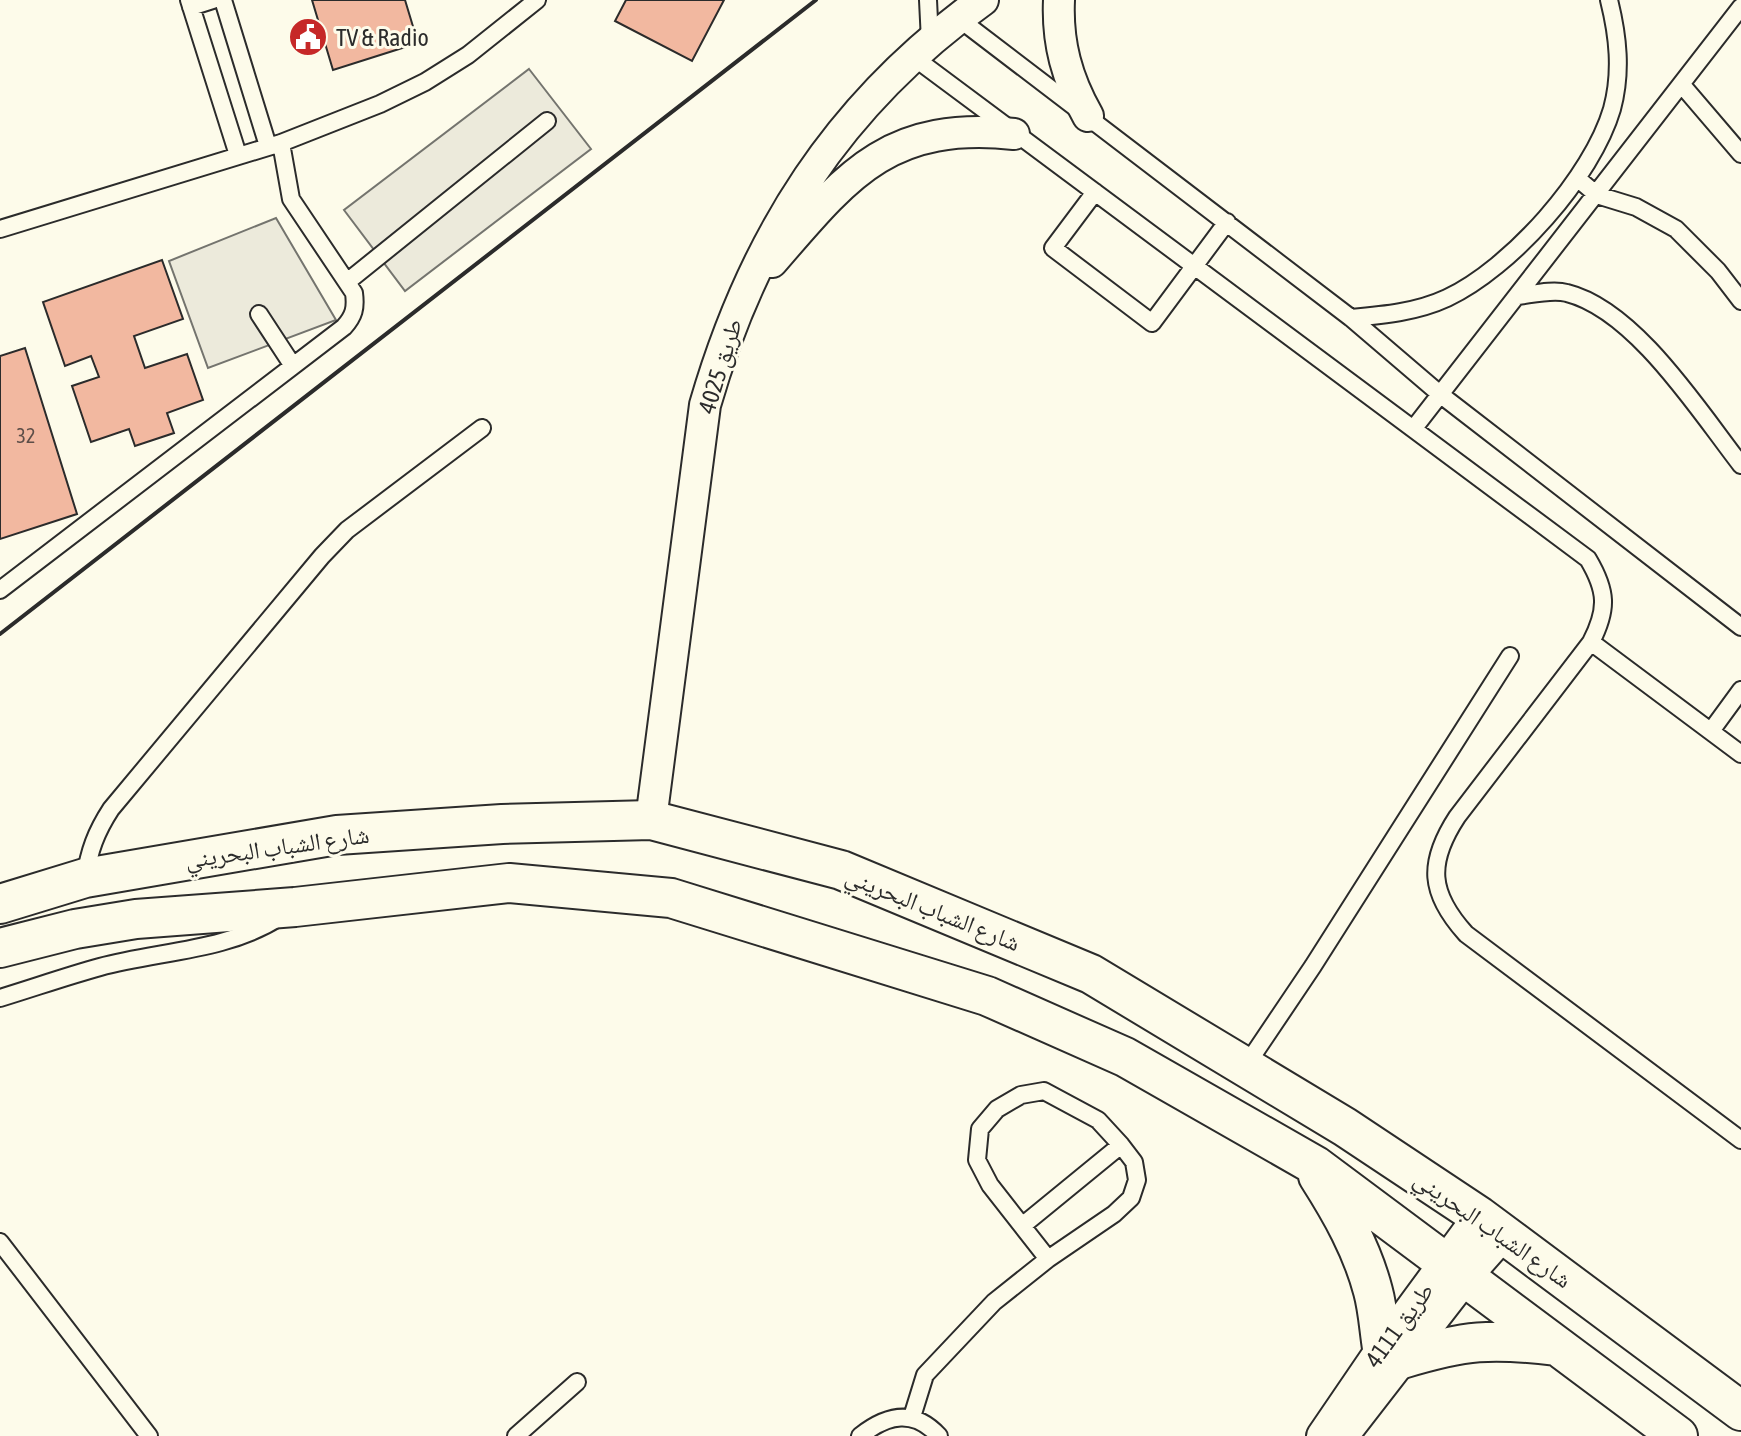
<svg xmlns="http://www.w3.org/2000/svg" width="1741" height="1436" font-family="'Asap Condensed','Noto Naskh Arabic',sans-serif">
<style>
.parking{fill:#eceadb;stroke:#74746e;stroke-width:2}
.building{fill:#f2b8a0;stroke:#2b2b2b;stroke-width:2}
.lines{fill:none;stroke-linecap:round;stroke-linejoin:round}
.service-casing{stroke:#2b2b2b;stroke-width:20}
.minor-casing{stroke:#2b2b2b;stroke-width:34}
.tertiary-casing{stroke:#2b2b2b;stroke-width:42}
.service{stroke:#fdfbea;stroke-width:16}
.minor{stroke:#fdfbea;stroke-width:30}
.tertiary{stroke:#fdfbea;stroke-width:38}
.wall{stroke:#2b2b2b;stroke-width:4}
.labels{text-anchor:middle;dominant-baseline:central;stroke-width:6;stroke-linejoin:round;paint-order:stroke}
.number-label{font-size:20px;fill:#5d4e48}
.poi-label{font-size:24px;fill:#2b2b2b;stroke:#fdfbea;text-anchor:start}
.street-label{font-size:24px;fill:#2b2b2b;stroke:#fdfbea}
</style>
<rect width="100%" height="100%" fill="#fdfbea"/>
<path class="parking" d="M529,69L591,149L405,291L344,210Z
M276,218L336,320L208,368L169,261Z"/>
<path class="building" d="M312,0H405L418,43L333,70Z
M626,0H724L692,61L615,21Z
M162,260L183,319L134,336L145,368L187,354L203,400L167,413L174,433L135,446L129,429L91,442L72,386L99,377L91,356L65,366L43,302Z
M25,348L77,514L0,539V356Z"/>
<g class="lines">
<defs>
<path id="service" d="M189,0L238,155
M223,0L268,146
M928,0L930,41
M191,7L213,0
M958,18L1351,318L1441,395L1741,627
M912,56L1588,559C1607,591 1608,609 1591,642
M1682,85L1741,154
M1577,178L1597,195L1636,207L1676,229L1718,271L1741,301
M1095,192L1053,248L1152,323L1227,222
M0,229L281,143L380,104L425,82L468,55L537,0
M347,282L547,121
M1518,296C1533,294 1553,289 1567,293C1635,310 1699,411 1741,465
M259,314L293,366
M1351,318C1384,315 1417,312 1447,298C1511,268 1592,177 1612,109C1622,72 1618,36 1609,0
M1414,428L1741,7
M0,590L344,327C354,316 356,308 354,293L291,199L281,143
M1711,731L1741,690
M1741,754L1591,642L1457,817C1427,863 1429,893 1466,934L1741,1140
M85,878C89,851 96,832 111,809L322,556L347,530L482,428
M0,998C33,988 67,976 100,967C159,951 226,951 278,918
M1245,1067L1313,966L1510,656
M1022,1226L1121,1145
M0,1242L149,1436
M912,1417L925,1375L994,1302L1048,1259L1114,1214L1131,1198L1137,1180L1134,1162L1121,1145L1098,1120L1044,1091L1021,1095L997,1109L980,1129L977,1160L990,1185L1048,1259
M516,1436L577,1382
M860,1436C888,1414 914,1409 939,1436"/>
<path id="minor" d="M1059,0C1057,43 1067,79 1088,116
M772,262C847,175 888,121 1014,134
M651,820L705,405C754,236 839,103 983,0
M1349,1428L1466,1277L1504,1234
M1322,1436L1382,1348L1479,1216"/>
<path id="tertiary" d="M0,904L85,878L337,835L502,824L651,820L841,870L1091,974L1345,1127L1479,1216L1741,1411
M0,948L75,929L136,919L295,907L509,883L671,898L987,996L1125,1057L1316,1166L1678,1436
M1318,1176C1341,1212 1362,1249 1373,1291C1378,1309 1379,1329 1382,1348
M1402,1359C1465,1340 1491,1338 1556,1346"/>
</defs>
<use href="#service" class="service-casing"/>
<use href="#minor" class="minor-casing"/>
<use href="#tertiary" class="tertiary-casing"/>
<use href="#service" class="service"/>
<use href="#minor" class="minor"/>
<use href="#tertiary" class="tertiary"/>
<path class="wall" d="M0,634L816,0"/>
</g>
<defs>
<symbol id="civic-disc" viewBox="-11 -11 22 22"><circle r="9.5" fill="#c62828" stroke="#fdfbea"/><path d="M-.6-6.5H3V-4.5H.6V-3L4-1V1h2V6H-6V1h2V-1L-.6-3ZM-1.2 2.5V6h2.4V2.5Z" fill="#fff"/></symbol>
</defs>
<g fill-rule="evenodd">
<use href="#civic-disc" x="286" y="15" width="44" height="44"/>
</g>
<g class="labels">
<g class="number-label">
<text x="26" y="435">32</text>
</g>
<g class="poi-label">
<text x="336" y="37">TV &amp; Radio</text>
</g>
<g class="street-label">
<text transform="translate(720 366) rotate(-73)">طريق 4025</text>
<text transform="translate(277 847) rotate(-8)">شارع الشباب البحريني</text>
<text transform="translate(933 909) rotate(22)">شارع الشباب البحريني</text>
<text transform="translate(1493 1229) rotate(35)">شارع الشباب البحريني</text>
<text transform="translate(1399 1325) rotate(-54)">طريق 4111</text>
</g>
</g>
</svg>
